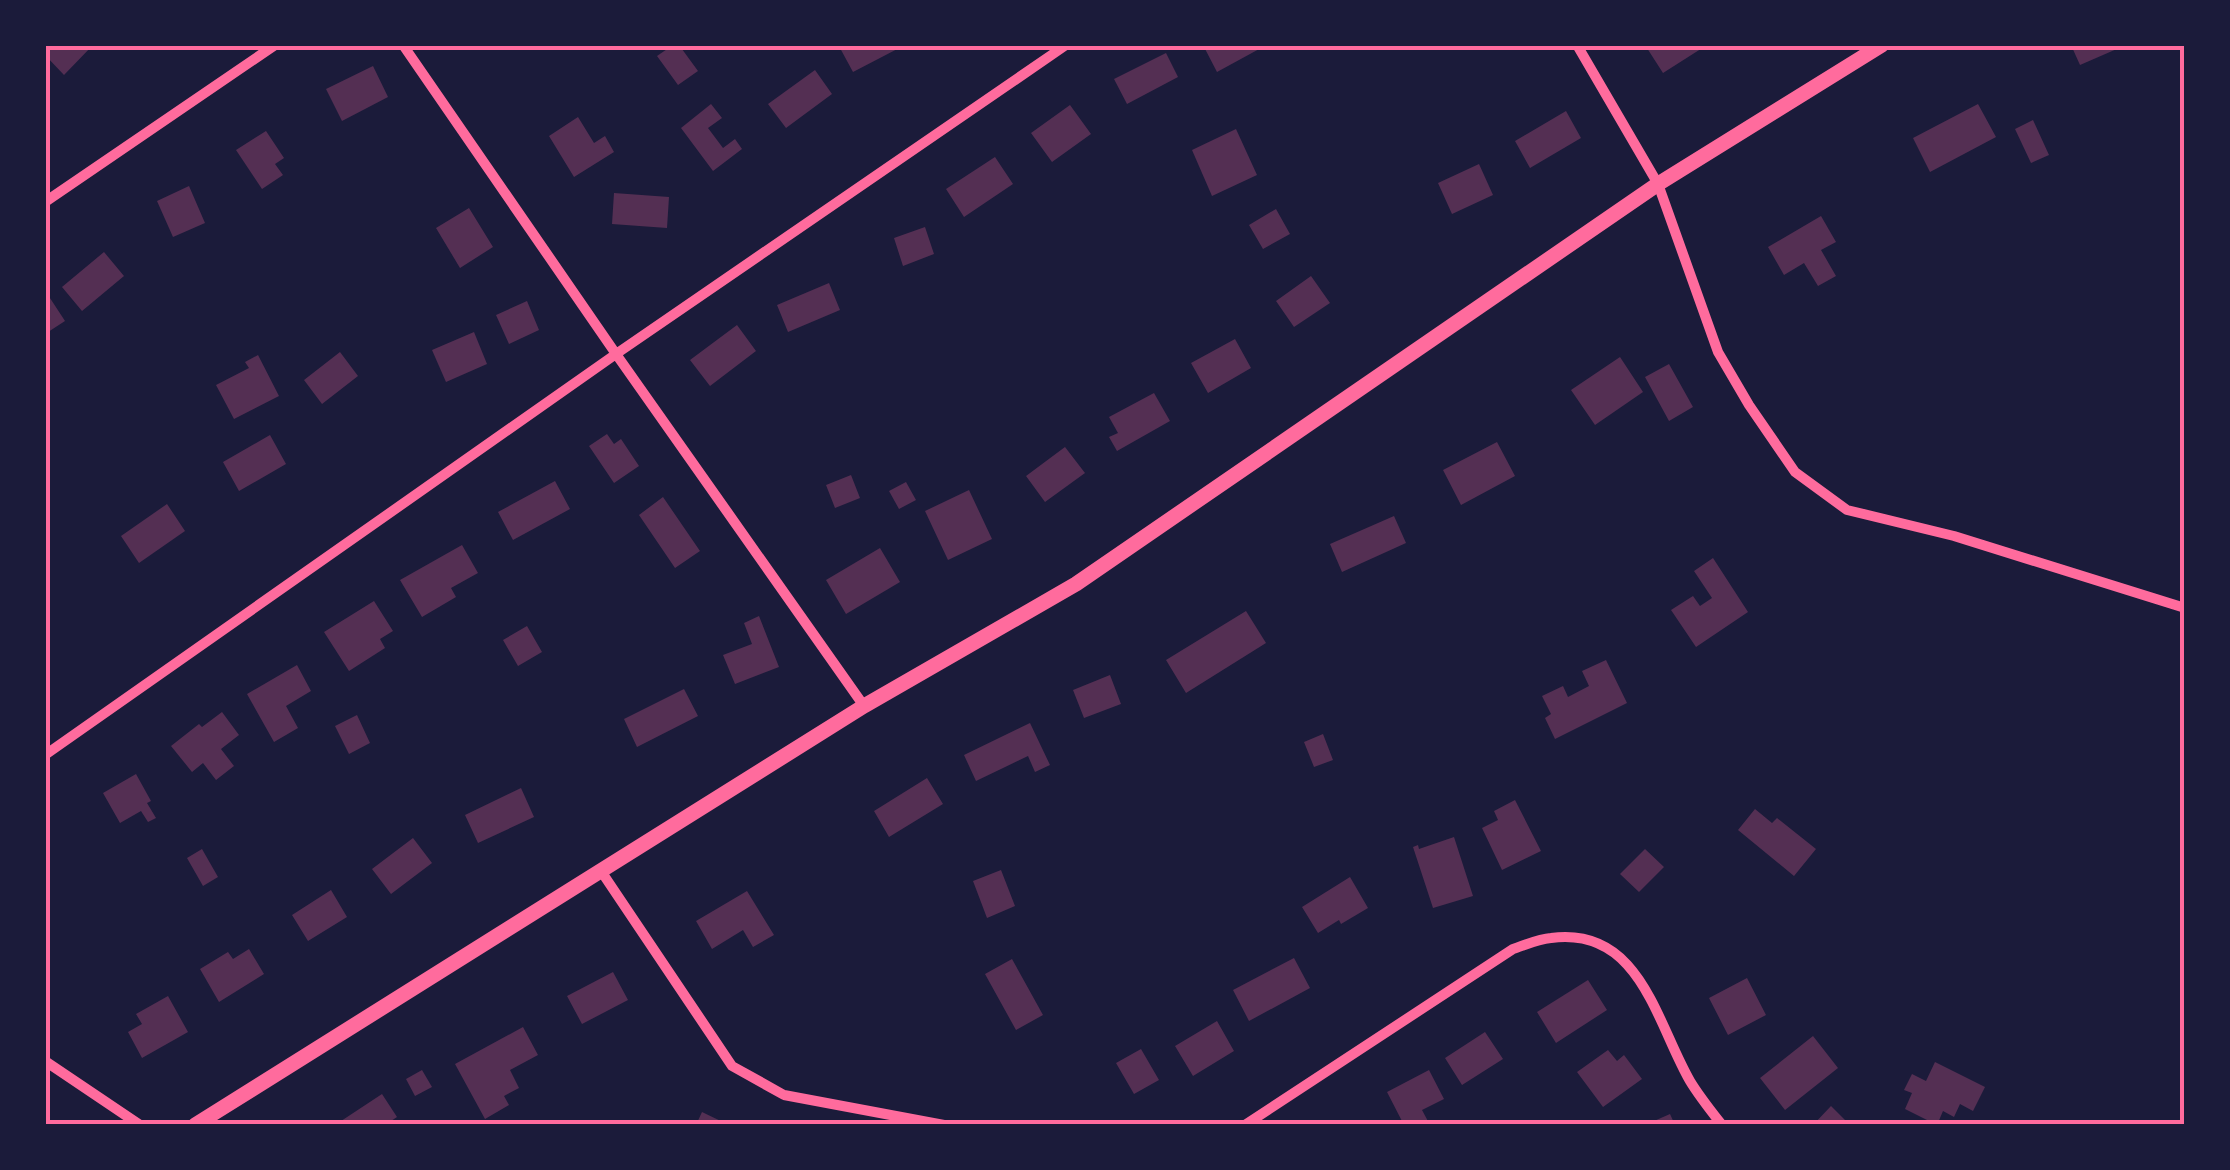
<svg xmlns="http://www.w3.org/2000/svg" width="2230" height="1170" font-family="Montserrat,sans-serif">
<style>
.building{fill:#542f53}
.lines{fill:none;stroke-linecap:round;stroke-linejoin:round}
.minor{stroke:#ff6b9d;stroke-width:10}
.tertiary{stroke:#ff6b9d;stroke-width:15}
.neatline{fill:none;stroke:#ff6b9d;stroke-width:4}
</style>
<rect width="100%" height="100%" fill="#1b1b3a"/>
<path class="building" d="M49,45H93L64,75L45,55V49Z
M673,45H679L698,71L678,85L657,56Z
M844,45H905L853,72L840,48Z
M1203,45H1259L1261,48L1217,72Z
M1645,45H1707L1663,73Z
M2071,45H2126L2080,65Z
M1166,53L1178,77L1127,104L1114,79Z
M373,66L388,97L342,121L326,89Z
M815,70L832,94L786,128L768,104Z
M711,104L722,118L708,128L723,148L735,139L742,149L713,171L681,128Z
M1978,104L1996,137L1930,172L1913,138Z
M1070,105L1091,134L1052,162L1031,133Z
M1566,111L1581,138L1530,168L1515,141Z
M578,117L594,143L605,136L614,152L574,177L549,136Z
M2033,120L2049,155L2031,163L2015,129Z
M1236,129L1257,175L1212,196L1192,150Z
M266,131L284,158L275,164L283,175L262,189L236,150Z
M995,157L1013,184L964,217L946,189Z
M1479,164L1493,195L1452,214L1438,183Z
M189,186L205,223L173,237L157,201Z
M614,193L669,197L667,228L612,224Z
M469,208L493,247L460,268L436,228Z
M1276,209L1290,234L1263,249L1249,225Z
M1821,216L1836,242L1821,250L1836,276L1818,286L1804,263L1784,275L1768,247Z
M925,227L934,254L903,266L894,238Z
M104,252L124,276L82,311L62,287Z
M1311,276L1330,303L1294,327L1276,301Z
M829,283L840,310L788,332L777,305Z
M48,295L65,321L45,334V297Z
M527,301L539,330L509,344L496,315Z
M737,325L756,351L710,386L690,360Z
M474,332L487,364L446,382L432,350Z
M1235,339L1251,368L1208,393L1191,363Z
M340,352L358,376L322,404L304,380Z
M258,355L279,396L234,419L216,385L249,368L245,362Z
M1620,357L1643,392L1595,425L1571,390Z
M1669,364L1693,407L1669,421L1645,377Z
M1154,393L1170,421L1117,451L1109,437L1118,433L1109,417Z
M607,434L614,444L621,439L639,466L614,483L589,446Z
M270,435L286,464L239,491L223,462Z
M1497,442L1515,476L1461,505L1443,470Z
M1065,447L1085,473L1045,502L1026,476Z
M851,475L860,498L835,508L826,485Z
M555,481L570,509L513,540L498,512Z
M906,482L916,500L899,509L889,491Z
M969,490L992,539L948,560L925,511Z
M663,497L700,551L675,568L639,515Z
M167,504L185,531L139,563L121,536Z
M1394,516L1406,543L1342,572L1330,544Z
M462,545L478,573L451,588L456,597L422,617L400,580Z
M880,548L900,582L846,614L826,580Z
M1713,558L1748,612L1696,647L1671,610L1693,596L1700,606L1712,598L1694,571Z
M374,601L393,631L380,639L385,648L349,671L324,632Z
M1246,611L1266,643L1186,693L1166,660Z
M759,616L779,667L735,684L723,655L752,644L744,623Z
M527,626L542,652L518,666L503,640Z
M1606,660L1627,703L1555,739L1545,718L1551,714L1542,696L1563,686L1568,697L1589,686L1582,671Z
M297,665L311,691L286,706L298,728L274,742L247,694Z
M1110,675L1121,704L1084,718L1073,690Z
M684,689L698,716L637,747L624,719Z
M222,712L239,735L221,749L234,766L216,780L203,763L192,772L171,746L199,724L202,727Z
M357,715L370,743L349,754L335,726Z
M1030,723L1050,765L1035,772L1028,756L976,781L964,755Z
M1323,734L1333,760L1314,767L1304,742Z
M136,774L151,801L147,803L156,818L148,822L141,811L120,823L103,793Z
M927,778L943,804L889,837L874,811Z
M521,788L534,817L478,843L465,815Z
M1515,800L1541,851L1502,870L1482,828L1498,820L1494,811Z
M1755,809L1772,823L1777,818L1816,849L1794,876L1738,830Z
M1454,837L1473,896L1433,908L1413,847L1418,845L1419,849Z
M413,838L432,863L391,894L372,869Z
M202,849L218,877L203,886L187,858Z
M1645,849L1664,867L1639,892L1620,874Z
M1001,870L1015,906L987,918L973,881Z
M1350,877L1368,908L1341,924L1339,920L1318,933L1302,907Z
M331,890L347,917L308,941L292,915Z
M747,891L774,935L753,947L743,930L712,949L696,921Z
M249,949L264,974L219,1002L200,969L228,952L233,959Z
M1294,958L1310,988L1249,1021L1233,990Z
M1012,959L1043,1015L1016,1030L985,974Z
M613,972L628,1000L582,1024L567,996Z
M1747,978L1766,1015L1728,1035L1709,998Z
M1588,980L1607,1010L1556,1043L1537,1012Z
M168,996L188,1032L142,1058L128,1032L142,1024L136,1014Z
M1217,1021L1234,1051L1193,1076L1175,1046Z
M523,1027L538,1055L510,1070L519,1088L504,1096L509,1105L485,1119L455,1064Z
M1485,1032L1503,1059L1462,1085L1445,1058Z
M1813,1036L1838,1068L1785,1110L1760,1078Z
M1141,1049L1159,1080L1134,1094L1116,1063Z
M1608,1050L1617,1061L1624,1055L1642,1079L1603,1107L1577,1072Z
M1935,1062L1985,1087L1973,1111L1960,1104L1954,1117L1943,1111L1937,1125L1905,1109L1912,1093L1904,1090L1912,1074L1926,1081Z
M422,1070L432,1087L415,1096L406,1079Z
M1429,1070L1444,1099L1422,1110L1430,1125H1404L1387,1092Z
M382,1094L397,1117L385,1125H335Z
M1831,1106L1850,1125H1813Z
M702,1112L729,1125H696Z
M1670,1114L1675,1125H1645Z"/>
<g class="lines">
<path class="minor" d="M403,45L616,354L864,706
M1577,45L1658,184L1718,352L1749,405L1795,472L1847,510L1954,536L2185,608
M45,202L275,45
M45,755L616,354L1066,45
M601,871L732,1066L784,1095L944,1125
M45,1061L140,1125
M1245,1125L1513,949C1525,945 1538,939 1551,938C1640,926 1656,1022 1690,1081C1699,1096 1711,1111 1722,1125"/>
<path class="tertiary" d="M195,1125L864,706L1076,584L1658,184L1882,45"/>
</g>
<rect width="2230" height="1170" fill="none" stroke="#1b1b3a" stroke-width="95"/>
<rect x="48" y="48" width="2134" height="1074" class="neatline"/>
</svg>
